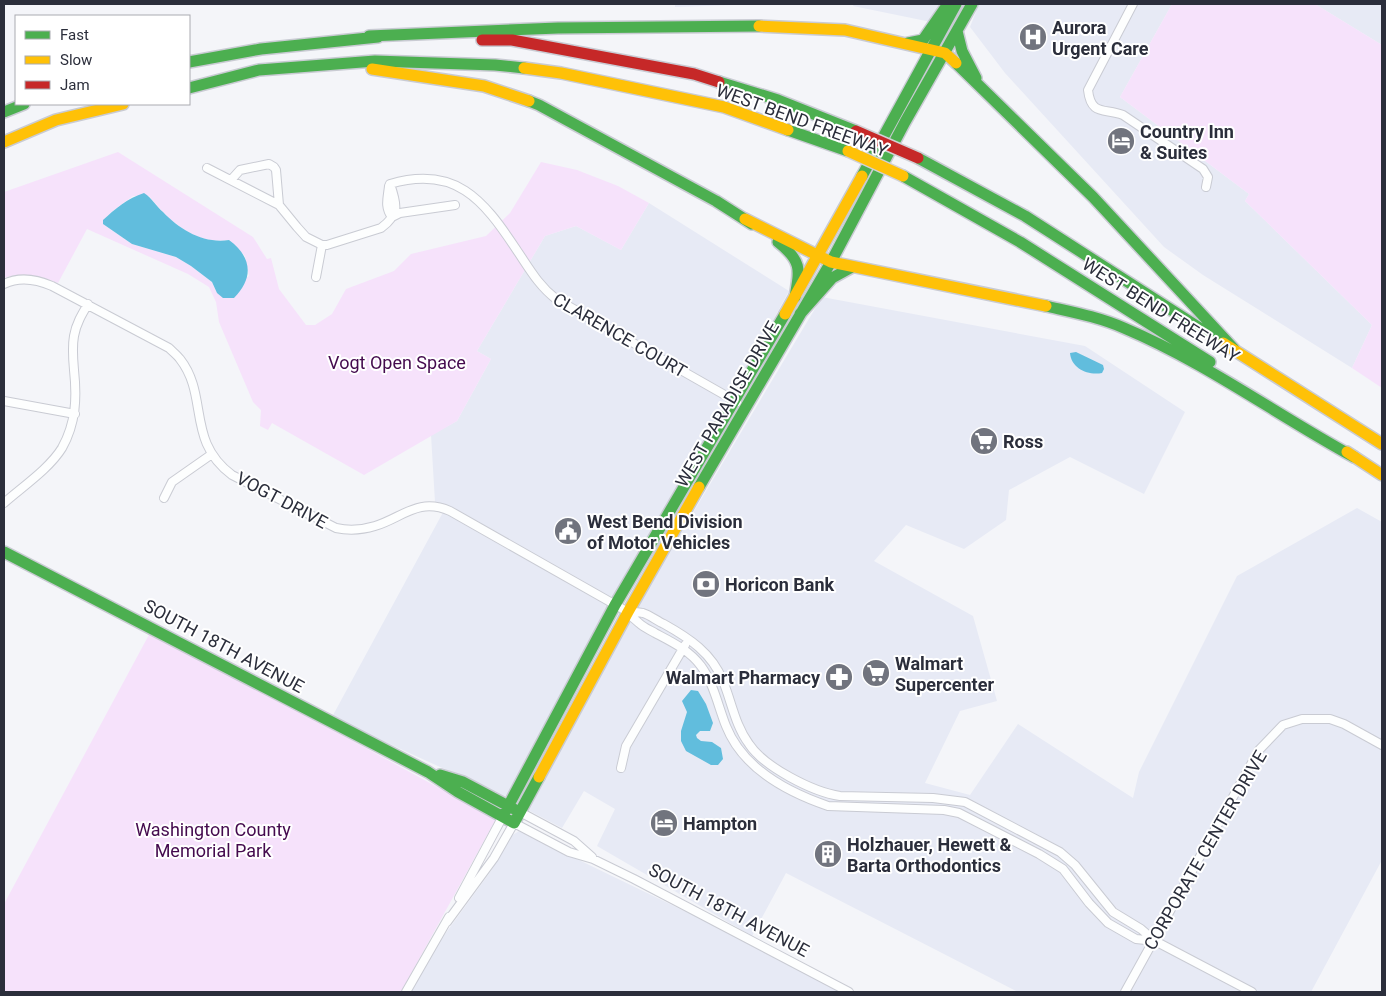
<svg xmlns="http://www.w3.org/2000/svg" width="1386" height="996" font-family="Roboto,sans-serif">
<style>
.built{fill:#e7eaf5}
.green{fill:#f6e2fb;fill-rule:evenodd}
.water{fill:#61bddd}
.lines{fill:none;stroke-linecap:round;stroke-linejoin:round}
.street-casing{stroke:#c9cbd3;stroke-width:10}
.fast-casing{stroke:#c9cbd3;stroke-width:14}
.slow-casing{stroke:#c9cbd3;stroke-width:14}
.jam-casing{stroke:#c9cbd3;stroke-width:14}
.street{stroke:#fdfefe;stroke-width:8}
.fast{stroke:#4caf50;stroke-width:11}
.slow{stroke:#ffc107;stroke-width:11}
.jam{stroke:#c62828;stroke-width:11}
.slow-bridge-casing{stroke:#d1d1d5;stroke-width:14;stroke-linecap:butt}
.jam-bridge-casing{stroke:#d1d1d5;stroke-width:14;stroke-linecap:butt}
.slow-bridge{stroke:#ffc107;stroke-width:11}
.jam-bridge{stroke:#c62828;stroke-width:11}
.labels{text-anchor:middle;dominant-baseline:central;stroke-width:4;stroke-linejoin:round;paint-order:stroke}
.poi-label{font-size:18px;font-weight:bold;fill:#2b2e3b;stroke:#fff;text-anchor:start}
.street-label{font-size:18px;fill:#2b2e3b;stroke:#fff}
.park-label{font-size:18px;fill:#440a4e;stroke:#fff}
</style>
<rect width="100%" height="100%" fill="#f4f5f9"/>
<path class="built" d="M675,4H766L675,7Z
M854,4H944L931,22L853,6Z
M979,4H1172L1120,97L1249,194L1245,201L1372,325L1352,368L1203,275L1164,247L1005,73L970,27Z
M1315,4H1382V45Z
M649,203L789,291L770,326L626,573L513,791L509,795L504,796L352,727L332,717L447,505L435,502L431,435L457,421L491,359L477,351L545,236L576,226L621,250Z
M822,297L1085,346L1185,412L1144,494L1070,457L1009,490L1006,520L964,549L906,525L874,561L973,616L997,701L960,711L925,783L970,795L1018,724L1133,798L1139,772L1237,576L1357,508L1382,522V860L1311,992H1018L786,873L752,936L597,846L615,809L584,791L562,828L528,810L642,598Z
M519,831L707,922L842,992H411L440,941L491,871L511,836Z"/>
<path class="green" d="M1172,4H1315L1382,45V388L1352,368L1372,325L1245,201L1249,194L1120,97Z
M118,152L253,237L267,259L271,258L279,289L306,325H315L332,314L346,289L394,271L411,254L486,236L510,213L541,162L577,170L618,186L649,203L621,250L576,226L545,236L477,351L491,359L457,421L364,475L272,423L268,430L260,426L261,410L253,402L219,322L216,302L209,287L188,274L87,229L58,283C41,276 21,271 4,278V192ZM133,196H149C169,221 195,245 229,240L245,256L249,276L217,293L212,282L191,266L176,257L132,244L103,224V220L114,210Z
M151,631L496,819L401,992H4V904Z"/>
<path class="water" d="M144,193C152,198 156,206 163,212C180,230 204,244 229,240C252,257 254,278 234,298H223L217,293L212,282L191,266L176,257L132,244L103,224V220C115,209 128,198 144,193Z
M1076,352L1103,365L1104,369L1102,373C1088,376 1071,368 1070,353Z
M691,690L698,691L706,704L713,723L710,731H700L696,735L697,738L701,741L712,742L721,748L723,759L718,765H711L686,751L681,741V731L687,712L682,701Z"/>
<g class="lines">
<defs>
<path id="street" d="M1133,4L1088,90C1091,116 1104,108 1123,115L1203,169L1208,177L1206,187
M207,168L279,205L297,227L306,237L322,245H327L381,228C400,214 397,204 390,184
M231,180L240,170L269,164L274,167L276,170L279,205
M390,184C455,165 483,199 516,249C529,268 538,285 556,299L737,402
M389,186C388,197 384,207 392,217
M392,217L400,213L455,205
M316,277L322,245
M4,284C20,276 36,279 52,286L169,348C173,352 177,355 180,359C209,396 186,441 232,475L336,528C350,531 362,530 375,526C402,518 418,497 450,511L628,612C631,616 635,620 639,623C643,627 650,630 655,633C672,642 689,650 701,666C714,684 718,706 726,726C743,769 787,792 828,806L944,810L959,813L1039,854L1063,869L1089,903L1108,923L1136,939L1155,941
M4,401L75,414
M164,498L172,482L212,454
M4,503C22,487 49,469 62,448C76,423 77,398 74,370C73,359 72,347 74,336C76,324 82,314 88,304
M628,612C633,612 639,612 643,613C650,615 657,621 664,624C689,638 712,653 723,681C732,703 735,725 749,744C764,767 813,792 840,796L933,798L965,802L1060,852L1075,865L1113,912L1141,929L1155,941L1252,992
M621,768L626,746L685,645
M520,812L574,841L592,857
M459,898L503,816
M447,922L494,858L514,823L569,852L593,859L634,879L849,992
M406,992L449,917
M1125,992L1259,750L1283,725L1302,719H1330L1344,724L1382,745"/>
<path id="fast" d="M957,31L962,51L976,78
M369,36L558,28L759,26
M908,43L923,40L948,4
M189,62L261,49L378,37
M956,63L1093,197L1234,349
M719,82L778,100L856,131
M189,88L259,70L375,61L495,65L524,68
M529,101L539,105L716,201L752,224
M4,112L24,104
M788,130L848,151
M918,158L1025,216L1223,343
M862,176L956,4
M903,176L1020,242L1210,362
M778,242C802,261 800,269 795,297
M1046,306C1072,312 1099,317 1124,328C1205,362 1277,415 1354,457
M800,314L832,278L852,267
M699,487L831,262L905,122L972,4
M4,552L428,772L458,792L514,823L539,777
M440,775L463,782L514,809
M503,816L615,605L785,314"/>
<path id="slow" d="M759,26L845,30L945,53L956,63
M524,68L561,73L724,107L788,130
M372,69L484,86L529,101
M4,142L56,120L123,104
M745,219L831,262L1046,306
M785,314L862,176
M1223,343L1382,444
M1347,452L1382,475
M539,777L628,612L699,487"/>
<path id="jam" d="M482,40H512L694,74L719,82"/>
</defs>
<use href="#street" class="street-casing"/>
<use href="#fast" class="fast-casing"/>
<use href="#slow" class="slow-casing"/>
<use href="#jam" class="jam-casing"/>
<use href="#street" class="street"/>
<use href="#fast" class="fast"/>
<use href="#slow" class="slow"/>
<use href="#jam" class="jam"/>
<defs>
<path id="slow-bridge" d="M848,151L903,176"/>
<path id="jam-bridge" d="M856,131L918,158"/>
</defs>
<use href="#slow-bridge" class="slow-bridge-casing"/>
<use href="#jam-bridge" class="jam-bridge-casing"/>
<use href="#slow-bridge" class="slow-bridge"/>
<use href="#jam-bridge" class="jam-bridge"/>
</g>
<defs>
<symbol id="hospital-disc" viewBox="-11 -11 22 22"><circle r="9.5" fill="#71747e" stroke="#fff"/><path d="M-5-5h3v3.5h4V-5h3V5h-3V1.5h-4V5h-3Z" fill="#fff"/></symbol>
<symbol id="hotel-disc" viewBox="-11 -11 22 22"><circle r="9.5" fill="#71747e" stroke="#fff"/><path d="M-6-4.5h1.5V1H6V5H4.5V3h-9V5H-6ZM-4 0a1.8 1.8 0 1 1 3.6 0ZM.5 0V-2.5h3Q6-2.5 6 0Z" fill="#fff"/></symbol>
<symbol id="supermarket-disc" viewBox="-11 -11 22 22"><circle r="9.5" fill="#71747e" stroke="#fff"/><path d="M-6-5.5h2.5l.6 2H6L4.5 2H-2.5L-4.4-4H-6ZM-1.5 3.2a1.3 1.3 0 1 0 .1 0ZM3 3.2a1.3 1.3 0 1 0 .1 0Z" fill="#fff"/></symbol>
<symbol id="civic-disc" viewBox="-11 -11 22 22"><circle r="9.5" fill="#71747e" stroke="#fff"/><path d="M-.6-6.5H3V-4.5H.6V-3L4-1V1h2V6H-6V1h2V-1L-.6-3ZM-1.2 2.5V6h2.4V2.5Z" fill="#fff"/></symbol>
<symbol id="bank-disc" viewBox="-11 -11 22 22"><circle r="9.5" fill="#71747e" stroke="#fff"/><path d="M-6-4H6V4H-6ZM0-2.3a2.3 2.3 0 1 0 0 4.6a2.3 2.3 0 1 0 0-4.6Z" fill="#fff"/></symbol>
<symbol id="pharmacy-disc" viewBox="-11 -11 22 22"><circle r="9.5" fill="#71747e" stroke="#fff"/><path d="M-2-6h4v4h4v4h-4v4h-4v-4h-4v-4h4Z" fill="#fff"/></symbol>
<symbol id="building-disc" viewBox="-11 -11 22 22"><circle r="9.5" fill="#71747e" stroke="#fff"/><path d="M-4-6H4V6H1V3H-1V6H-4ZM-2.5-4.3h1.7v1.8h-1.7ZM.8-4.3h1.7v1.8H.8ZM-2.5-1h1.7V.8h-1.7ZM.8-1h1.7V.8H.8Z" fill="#fff"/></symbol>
</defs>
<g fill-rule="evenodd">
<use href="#hospital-disc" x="1017" y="21" width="32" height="32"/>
<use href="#hotel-disc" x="1105" y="125" width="32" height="32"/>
<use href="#supermarket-disc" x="968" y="425" width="32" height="32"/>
<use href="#civic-disc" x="552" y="515" width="32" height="32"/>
<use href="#bank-disc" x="690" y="568" width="32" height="32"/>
<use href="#supermarket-disc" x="860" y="657" width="32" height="32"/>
<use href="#pharmacy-disc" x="823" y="661" width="32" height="32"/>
<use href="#hotel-disc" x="648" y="807" width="32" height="32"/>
<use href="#building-disc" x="812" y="838" width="32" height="32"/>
</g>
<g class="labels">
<g class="poi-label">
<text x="1052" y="27">Aurora<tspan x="1052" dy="21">Urgent Care</tspan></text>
<text x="1140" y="131">Country Inn<tspan x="1140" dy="21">&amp; Suites</tspan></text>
<text x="1003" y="441">Ross</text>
<text x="587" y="521">West Bend Division<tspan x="587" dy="21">of Motor Vehicles</tspan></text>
<text x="725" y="584">Horicon Bank</text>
<text x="895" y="663">Walmart<tspan x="895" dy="21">Supercenter</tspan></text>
<text x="820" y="677" text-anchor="end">Walmart Pharmacy</text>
<text x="683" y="823">Hampton</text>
<text x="847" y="844">Holzhauer, Hewett &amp;<tspan x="847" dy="21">Barta Orthodontics</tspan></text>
</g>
<g class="street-label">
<text transform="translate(802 120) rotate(20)">WEST BEND FREEWAY</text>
<text transform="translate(1161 310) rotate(32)">WEST BEND FREEWAY</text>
<text transform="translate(620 335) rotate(30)">CLARENCE COURT</text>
<text transform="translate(727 404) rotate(-60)">WEST PARADISE DRIVE</text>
<text transform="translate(282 500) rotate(28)">VOGT DRIVE</text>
<text transform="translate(224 646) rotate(28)">SOUTH 18TH AVENUE</text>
<text transform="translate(1205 850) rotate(-60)">CORPORATE CENTER DRIVE</text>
<text transform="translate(729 910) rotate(28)">SOUTH 18TH AVENUE</text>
</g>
<g class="park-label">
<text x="397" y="362">Vogt Open Space</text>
<text x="213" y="829">Washington County<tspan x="213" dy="21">Memorial Park</tspan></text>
</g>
</g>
<rect width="1386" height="996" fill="none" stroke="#2b2e3b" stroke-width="10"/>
<rect x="15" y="15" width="175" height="90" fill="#ffffff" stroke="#aaabb1"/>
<rect x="25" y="31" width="25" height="8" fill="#4caf50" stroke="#aaabb1"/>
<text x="60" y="40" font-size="15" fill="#2b2e3b">Fast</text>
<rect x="25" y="56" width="25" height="8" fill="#ffc107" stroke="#aaabb1"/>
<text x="60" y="65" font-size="15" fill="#2b2e3b">Slow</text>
<rect x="25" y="81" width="25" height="8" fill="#c62828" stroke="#aaabb1"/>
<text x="60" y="90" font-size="15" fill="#2b2e3b">Jam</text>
</svg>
